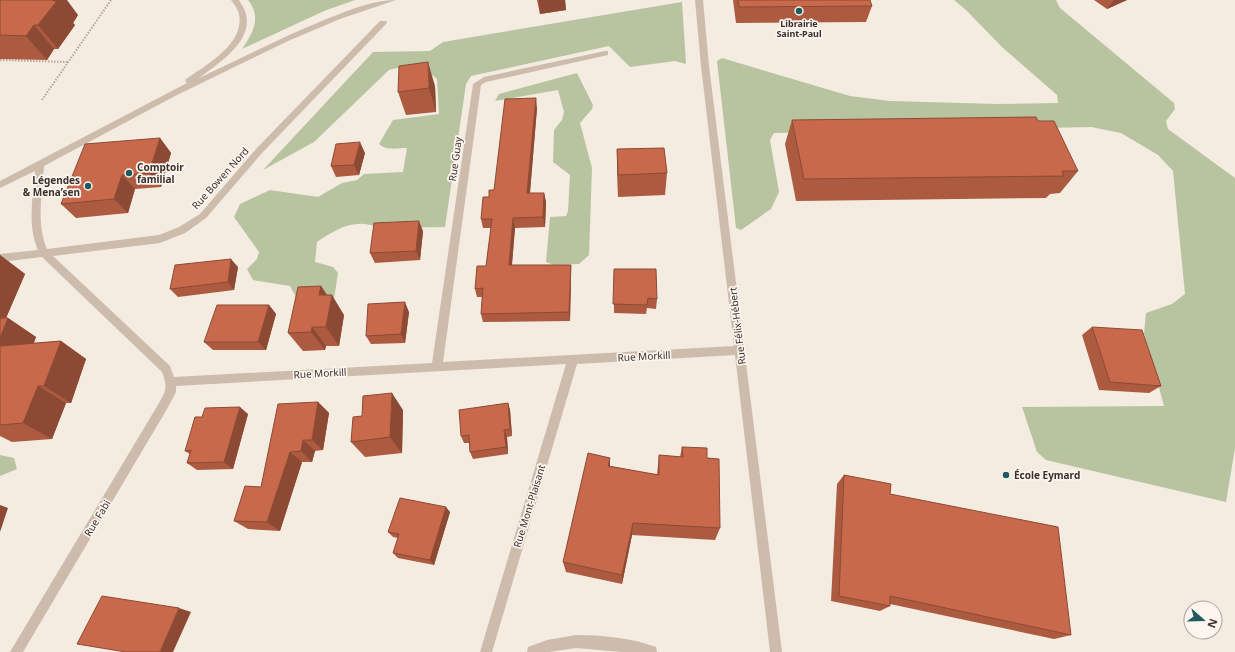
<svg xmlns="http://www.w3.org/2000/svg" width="1235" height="652" font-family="'Noto Sans',sans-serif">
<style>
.green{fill:#b8c4a0}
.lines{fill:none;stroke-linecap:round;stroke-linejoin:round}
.path{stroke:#b9a596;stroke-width:2;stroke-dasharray:1.5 1.5;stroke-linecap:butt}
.minor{fill:#cdbbac;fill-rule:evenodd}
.wall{fill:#ac5a40}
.shaded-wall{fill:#8c4a34}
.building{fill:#c8694b;stroke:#8c4a34}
.poi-dot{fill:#1f5a5e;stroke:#fbf5ee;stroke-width:1.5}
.labels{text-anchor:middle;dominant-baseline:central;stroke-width:3.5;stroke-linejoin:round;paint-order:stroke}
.far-poi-label{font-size:9px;font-weight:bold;fill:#3b302b;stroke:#fbf5ee}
.street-label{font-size:10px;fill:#3b302b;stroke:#fbf5ee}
.poi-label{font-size:10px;font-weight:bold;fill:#3b302b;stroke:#fbf5ee;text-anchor:start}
</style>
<rect width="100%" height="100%" fill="#f4ebe1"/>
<path class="green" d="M248,0H355L324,11L242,49C253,33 262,17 248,0Z
M954,0H1056L1060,8L1174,103L1175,109L1166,121L1168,129L1235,178V448L1226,502L1046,460L1037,452L1022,407L1164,406L1144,333L1146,313L1172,304L1185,294L1173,171L1158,155L1121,133L1091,127L774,133L770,140L779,192L771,209L741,230L736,228L717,61L722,58L850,96L890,101L998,104L1058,103L1057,95L1002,47L966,10Z
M682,2L686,64L675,61L630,67L609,46L471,76L466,84L445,227L378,228C357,217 335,229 317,242L315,262L333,267L338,273L334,299H297L290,286L253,280L247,269L257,259L259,252L234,217L240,204L270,190L318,197L342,183L357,180L364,174L403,172L407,148C398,148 386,151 379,144L393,120L439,114L437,79L424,68L401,67L389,70L314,142L263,170L373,52L430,51L443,42Z
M577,73L593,105L592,109L580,123L592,168L589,255L579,264L554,265L546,262L550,217L566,216L568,211L570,175L553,162L554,130L562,120L564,112L558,90L495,101L499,94Z
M0,455L14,458L17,469L0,476Z"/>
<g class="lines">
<path class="path" d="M0,60L68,62
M42,100L111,0"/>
<path class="minor" d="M231,0H239C241,4 245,9 246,14C253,42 218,64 199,78C242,58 284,36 329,18C350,10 373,0 396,0L340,19L288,41L175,96L44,166C42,194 36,223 47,249L159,235L179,227L200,214L256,149L380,21H386L387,23L262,153L206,218L185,233L160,243L53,256L170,366L174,377L432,363L473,84L484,77L605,51H608V55L486,82L481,85L443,362L734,346L701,66L695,0H703L709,66L782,652H770L735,355L577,364L492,652H480L566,364L176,386V392L167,409L23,652H10L159,403C167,390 167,386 162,372L42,257L0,262V254L38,250C27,225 33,198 35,171L0,188V181L187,83L185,81L186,79C206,65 245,44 239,14C238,9 234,4 231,0Z
M576,635C602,635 632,638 656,647L657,652H622L576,648L549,652H527L528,647L547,640Z"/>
</g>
<path class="wall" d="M0,0L78,15L73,23L75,25L58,49H54L47,60L0,59Z
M537,0H565L566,10L540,14Z
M733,0H870L872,6L866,22L736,23Z
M1094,0H1127L1107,9Z
M435,86L436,112L406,115L398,92Z
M537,108L530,193H544L546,202L545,227L515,228L512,265H571V274L570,321L483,322L481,314L482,297H477L475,289L486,266L491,228H483L481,219L489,197L494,190Z
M792,120L1038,121L1078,171L1060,193L1050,194L1046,198L796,201L785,144Z
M160,138L171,153L161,187L135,189L128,213L76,218L61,204Z
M617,149L667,173L665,195L618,197L617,172Z
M365,153L359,175L336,177L331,166Z
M423,231L420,260L375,263L370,253Z
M0,255L25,274L6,318H8L36,337L34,343L61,341L86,359L71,403H66L52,439L12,442L0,436Z
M238,267L234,290L178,297L170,289Z
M614,269L657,299L656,309L647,308L646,314L614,313Z
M321,286L327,295L344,315L339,346H326L325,350L303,351L288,333Z
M269,305L276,314L266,350H213L204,342Z
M409,312L405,343L371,344L366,336Z
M1092,327L1161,386L1149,393L1099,390L1082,335Z
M318,402L329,413L323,450L315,451L312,462H302L280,531L248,529L234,521L261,487Z
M508,403L510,410L512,436L507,437L508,454L473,459L470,452L469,443H464L461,436Z
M403,410L402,453L365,457L351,442Z
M248,414L233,469L197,470L187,463L190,454L185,451L202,417Z
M682,447L707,458L720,528L715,540L632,535L622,584L566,572L563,562L610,458V466L657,475L659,455L680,457Z
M844,475L890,494L1071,635L1054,639L890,604V606L880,611L831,601L837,484Z
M450,512L434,565L398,558L393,553L398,538L393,537L388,532Z"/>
<path class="shaded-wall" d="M53,0H67L78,15L73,23L75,25L58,49L38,25Z
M539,0H565L566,10L540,14Z
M1114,0H1127L1107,9Z
M34,25L54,49L47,60L26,36Z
M428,62L435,86L436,112L429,88Z
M536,98L537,108L529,203L527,193Z
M160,138L171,153L161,187L149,173Z
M360,142L365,153L359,175L354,165Z
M122,175L135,189L128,213L114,199Z
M544,193L546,202L545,227L543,217Z
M513,218L515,228L511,274L509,265Z
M419,221L423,231L420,260L416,251Z
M0,255L25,274L0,332Z
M231,259L238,267L234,290L228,282Z
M571,265V274L570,321L569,312Z
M321,286L331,301L332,295L344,315L339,346L326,327L319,295Z
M405,302L409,312L405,343L401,334Z
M269,305L276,314L266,350L258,342Z
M8,318L36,337L25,365L0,349V338Z
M312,327L326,346L325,350L311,332Z
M61,341L86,359L71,403L44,386Z
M38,386L66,403L52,439L23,423Z
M392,393L403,410L402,453L390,437Z
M318,402L329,413L323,450L312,440Z
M508,403L510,410L512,436L510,429Z
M240,407L248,414L233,469L224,462Z
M504,430L507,437L508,454L506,447Z
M303,440L315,451L312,462L301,451Z
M290,452L302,462L280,531L267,522Z
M610,458V472L608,466Z
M0,505L8,508L0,532Z
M446,507L450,512L434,565L430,560Z
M633,523L632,535L622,584V575Z
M179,608L191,612L173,652H160Z"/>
<path class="building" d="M0,0H53V1H57L38,25H34L26,36L0,35Z
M738,0H870L872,6L739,7Z
M428,62L429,88L398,92L399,66Z
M536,98L527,193H544L543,217L513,218L509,265H571L569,312L481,314L483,288L475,289L477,266H486L492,219H481L483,197H489V190H494L505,99Z
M1036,117L1038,121H1054L1078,171H1062L1064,176L804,179L792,120Z
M160,138L149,173L122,175L114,199L61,204L85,144Z
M360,142L354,165L331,166L336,144Z
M664,148L667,173L618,175L617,149Z
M419,221L416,251L370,253L374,223Z
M231,259L228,282L170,289L175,265Z
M614,269H656L657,299L648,298L647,305L613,304Z
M321,286L319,295H332L326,327H312L311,332L288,333L298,287Z
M405,302L401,334L366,336L368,304Z
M217,305H269L258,342H204Z
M0,318H8L0,338Z
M1092,327L1142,330L1161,386L1110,382Z
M61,341L44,386H38L23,423L0,425V346Z
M392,393L390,437L351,442L353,417L362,416L363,396Z
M318,402L312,440H303L301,451L290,452L267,522L234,521L245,486L261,487L278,404Z
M508,403L510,429L504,430L506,447L470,452L469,435L461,436L459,410Z
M240,407L224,462L187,463L191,450L185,451L195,417H202L205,408Z
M682,447L707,448V458L719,459L720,528L633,523L622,575L563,562L588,453L610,458L608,466L659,475V455L683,457Z
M844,475L891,484L890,494L1058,527L1071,635L890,596V606L839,596Z
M400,498L446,507L430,560L393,553L399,534L388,532Z
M102,596L179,608L160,652H126L77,644Z"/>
<g class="poi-dot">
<circle cx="799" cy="11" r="4"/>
<circle cx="129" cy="173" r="4"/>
<circle cx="88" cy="186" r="4"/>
<circle cx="1006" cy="475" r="4"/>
</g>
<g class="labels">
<g class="far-poi-label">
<text x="799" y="23">Librairie<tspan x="799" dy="10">Saint-Paul</tspan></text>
</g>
<g class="street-label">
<text transform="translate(455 159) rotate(-82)">Rue Guay</text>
<text transform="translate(220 178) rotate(-48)">Rue Bowen Nord</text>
<text transform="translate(737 326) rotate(-97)">Rue Félix-Hébert</text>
<text transform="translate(644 356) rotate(-3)">Rue Morkill</text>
<text transform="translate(320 373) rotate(-3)">Rue Morkill</text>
<text transform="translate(529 506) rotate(-73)">Rue Mont-Plaisant</text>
<text transform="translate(97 518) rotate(-59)">Rue Fabi</text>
</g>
<g class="poi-label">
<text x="137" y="167">Comptoir<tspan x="137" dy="12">familial</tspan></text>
<text x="80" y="180" text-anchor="end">Légendes<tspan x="80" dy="12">&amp; Mena’sen</tspan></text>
<text x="1014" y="475">École Eymard</text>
</g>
</g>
<g transform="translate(1203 620) rotate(110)"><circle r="19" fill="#fbf5ee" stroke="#aea6a0"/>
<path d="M0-3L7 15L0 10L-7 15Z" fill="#1f5a5e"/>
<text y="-6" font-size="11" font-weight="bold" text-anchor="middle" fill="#3b302b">N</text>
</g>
</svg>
